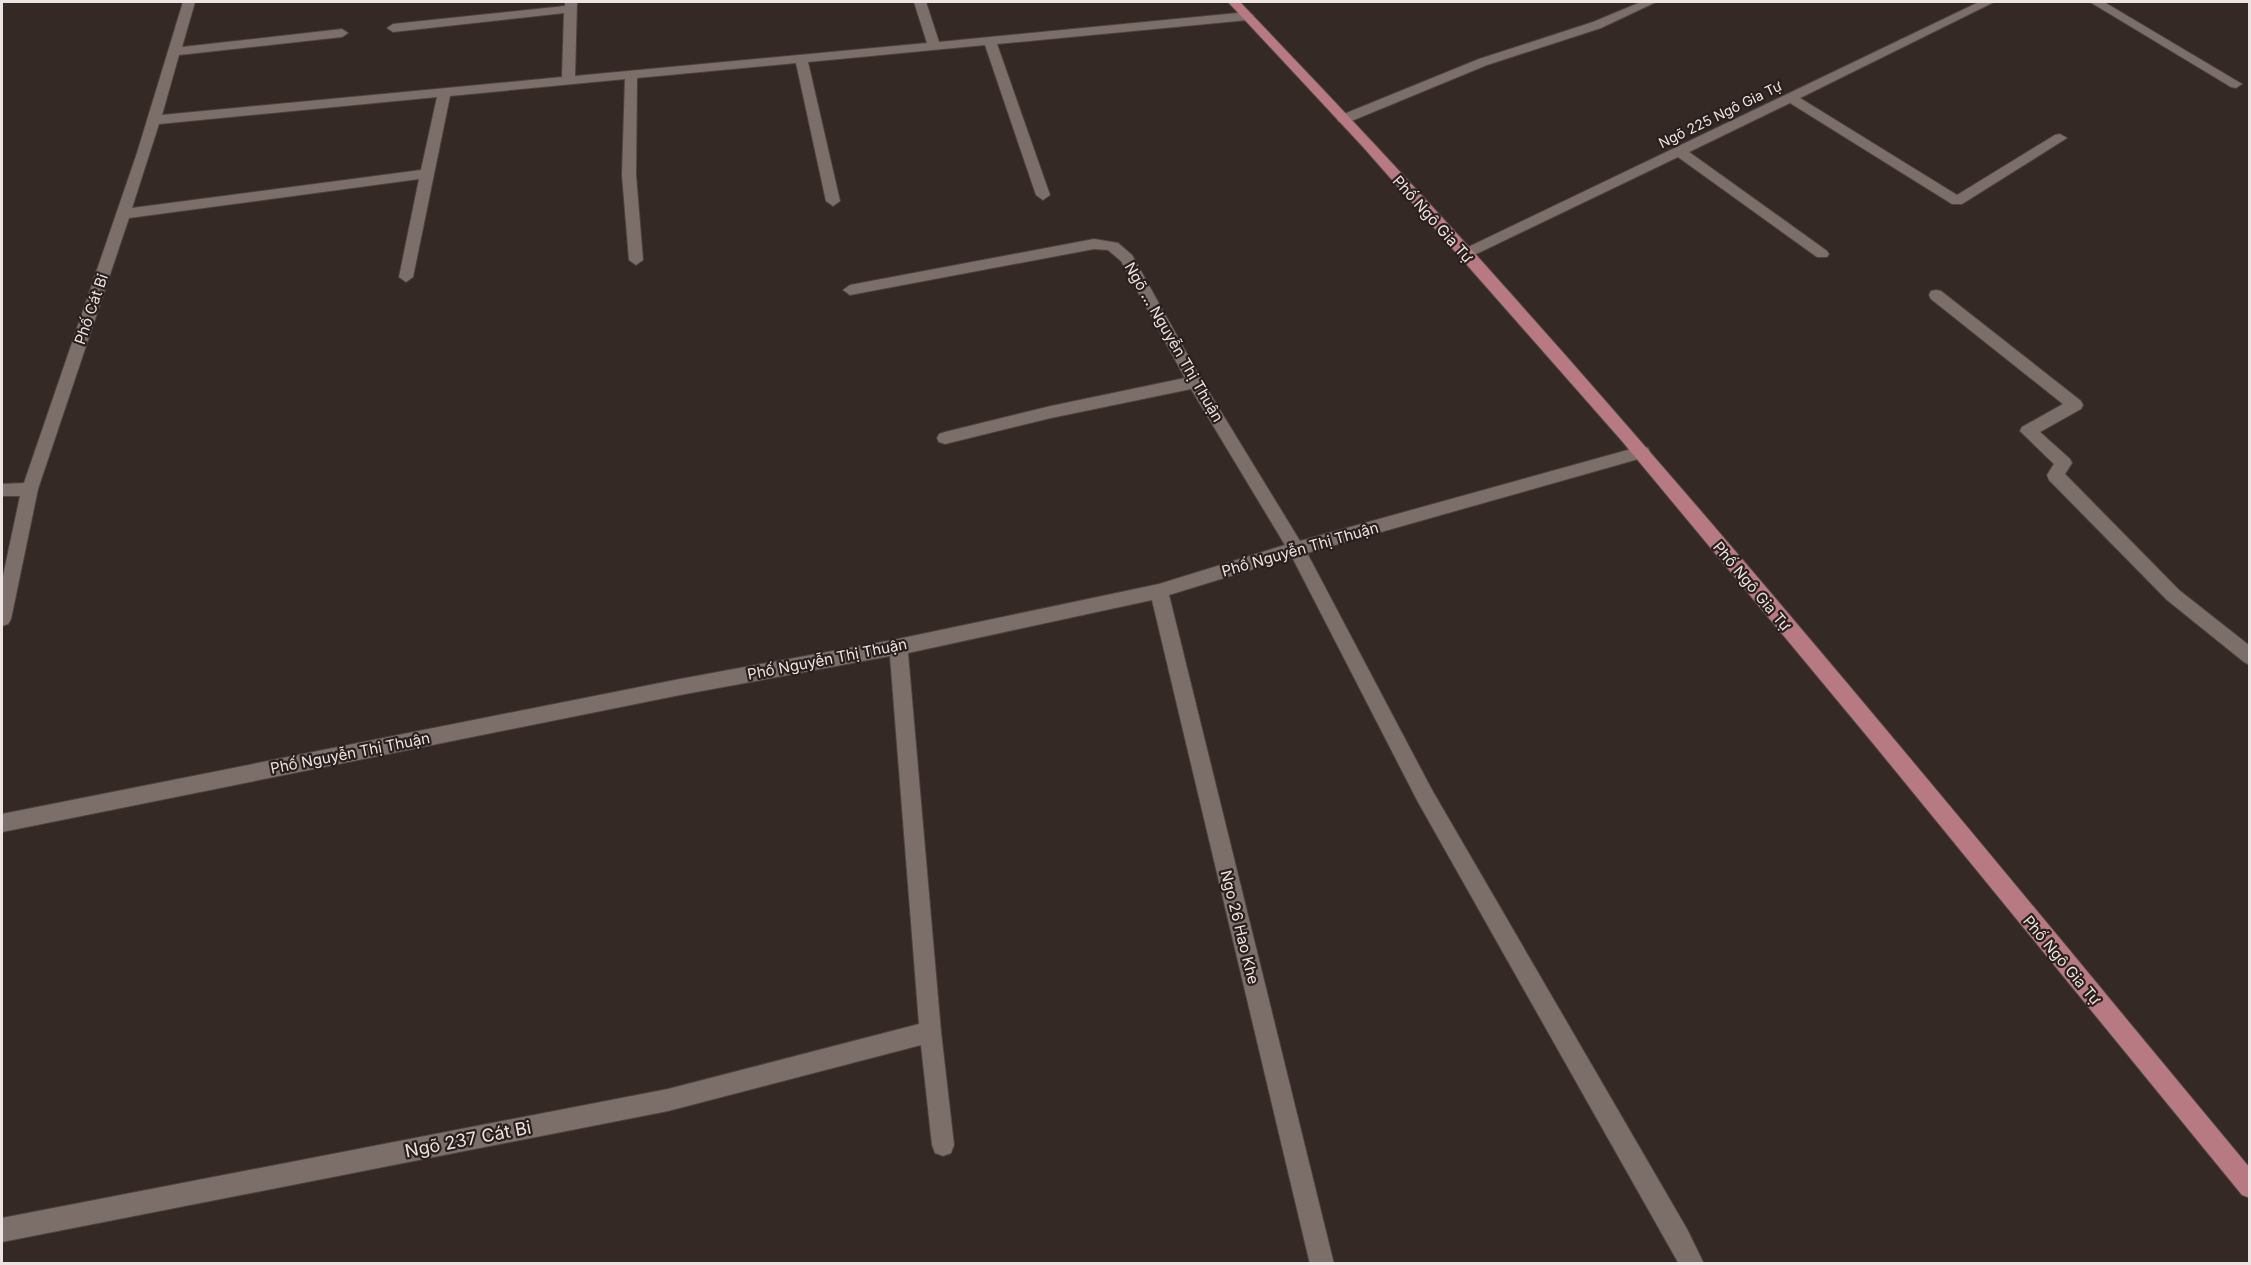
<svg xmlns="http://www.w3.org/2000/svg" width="2251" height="1265" font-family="Inter,sans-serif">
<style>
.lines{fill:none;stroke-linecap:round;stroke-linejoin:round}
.minor-casing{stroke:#4d4441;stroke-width:2}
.major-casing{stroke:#4d4441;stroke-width:2}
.minor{fill:#7c6f6a;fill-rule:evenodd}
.major{fill:#b77a82;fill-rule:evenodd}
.labels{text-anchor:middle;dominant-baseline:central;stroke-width:4.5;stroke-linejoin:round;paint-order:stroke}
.far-street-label{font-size:14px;fill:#ece4e2;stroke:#2a1f1b}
.street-label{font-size:15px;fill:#ece4e2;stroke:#2a1f1b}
.near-street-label{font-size:18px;fill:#ece4e2;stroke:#2a1f1b}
</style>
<rect width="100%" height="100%" fill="#342924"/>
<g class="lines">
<defs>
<path id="minor" d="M183,2H195L182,47L342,29L348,33L342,37L179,55L162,115L562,77L564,13L393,32L387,28L393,24L565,6V2H577L575,76L927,43L914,2H926L939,42L1248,12L1254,16L1248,20L997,44L1050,195L1043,200L1036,195L985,45L808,62L840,201L833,206L826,201L796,63L637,78L636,175L643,260L636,265L629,260L622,175L625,79L450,96L413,277L406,282L399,277L419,179L129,218L38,489L11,619L8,624L2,626V581L20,496H2V484L24,483L137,153ZM437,97L421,170L132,208L159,124Z
M1641,2H1656L1601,28L1487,65L1349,122H1339L1337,119L1339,116L1479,59L1593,22Z
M1979,2H1994L1800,98L1957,195L2055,135L2060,134L2067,138L1962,204H1952L1790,103L1689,152L1827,251L1829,254L1827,257H1817L1678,157L1470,257L1465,259L1458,254L1460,251Z
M2090,2H2104L2242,84L2236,88L2231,87Z
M1094,239L1118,243L1132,255L1201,379L1300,541L1642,446L1648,448L1650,452L1648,456L1642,458L1307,553L1432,790L1687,1229L1704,1264H1679L1418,802L1292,557L1169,595L1334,1264H1310L1152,600L908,653L941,1032L954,1145L951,1153L943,1156L935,1153L932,1145L921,1045L668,1111L2,1242V1218L668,1089L919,1024L890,656L680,695L2,832V814L680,679L898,639L1159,584L1285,545L1191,389L1051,418L945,444L939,442L937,438L939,434L945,432L1051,406L1185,378L1121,261L1108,250L1094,249L850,295L843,290L850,285Z
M1936,290L1941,291L2081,401L2083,405L2081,409L2040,432L2070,459L2072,463L2065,474L2179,590L2250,646V665L2244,662L2167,600L2049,480L2047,475L2054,464L2020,431L2022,427L2063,404L1931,299L1929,295L1931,291Z"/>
<path id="major" d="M1228,2H1240C1329,95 1418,189 1504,286C1761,573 2004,872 2250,1168V1198L2242,1195L1871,741L1621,440L1363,147Z"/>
</defs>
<use href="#minor" class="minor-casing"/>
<use href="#major" class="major-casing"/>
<use href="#minor" class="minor"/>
<use href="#major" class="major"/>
</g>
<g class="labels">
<g class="far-street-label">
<text transform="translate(1720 114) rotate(-26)">Ngõ 225 Ngô Gia Tự</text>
</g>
<g class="street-label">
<text transform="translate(1433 219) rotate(48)">Phố Ngô Gia Tự</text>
<text transform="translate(91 309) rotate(-71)">Phố Cát Bi</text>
<text transform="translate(1174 342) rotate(60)">Ngõ ... Nguyễn Thị Thuận</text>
<text transform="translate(1300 549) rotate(-16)">Phố Nguyễn Thị Thuận</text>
<text transform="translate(1752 586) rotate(50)">Phố Ngô Gia Tự</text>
<text transform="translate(827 659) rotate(-11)">Phố Nguyễn Thị Thuận</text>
<text transform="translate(350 753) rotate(-11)">Phố Nguyễn Thị Thuận</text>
<text transform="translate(1240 927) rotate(76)">Ngo 26 Hao Khe</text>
<text transform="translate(2062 960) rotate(50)">Phố Ngô Gia Tự</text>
</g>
<g class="near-street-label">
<text transform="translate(468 1139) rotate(-11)">Ngõ 237 Cát Bi</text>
</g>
</g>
<rect width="2251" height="1265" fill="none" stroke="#ece4e2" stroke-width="6"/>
</svg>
